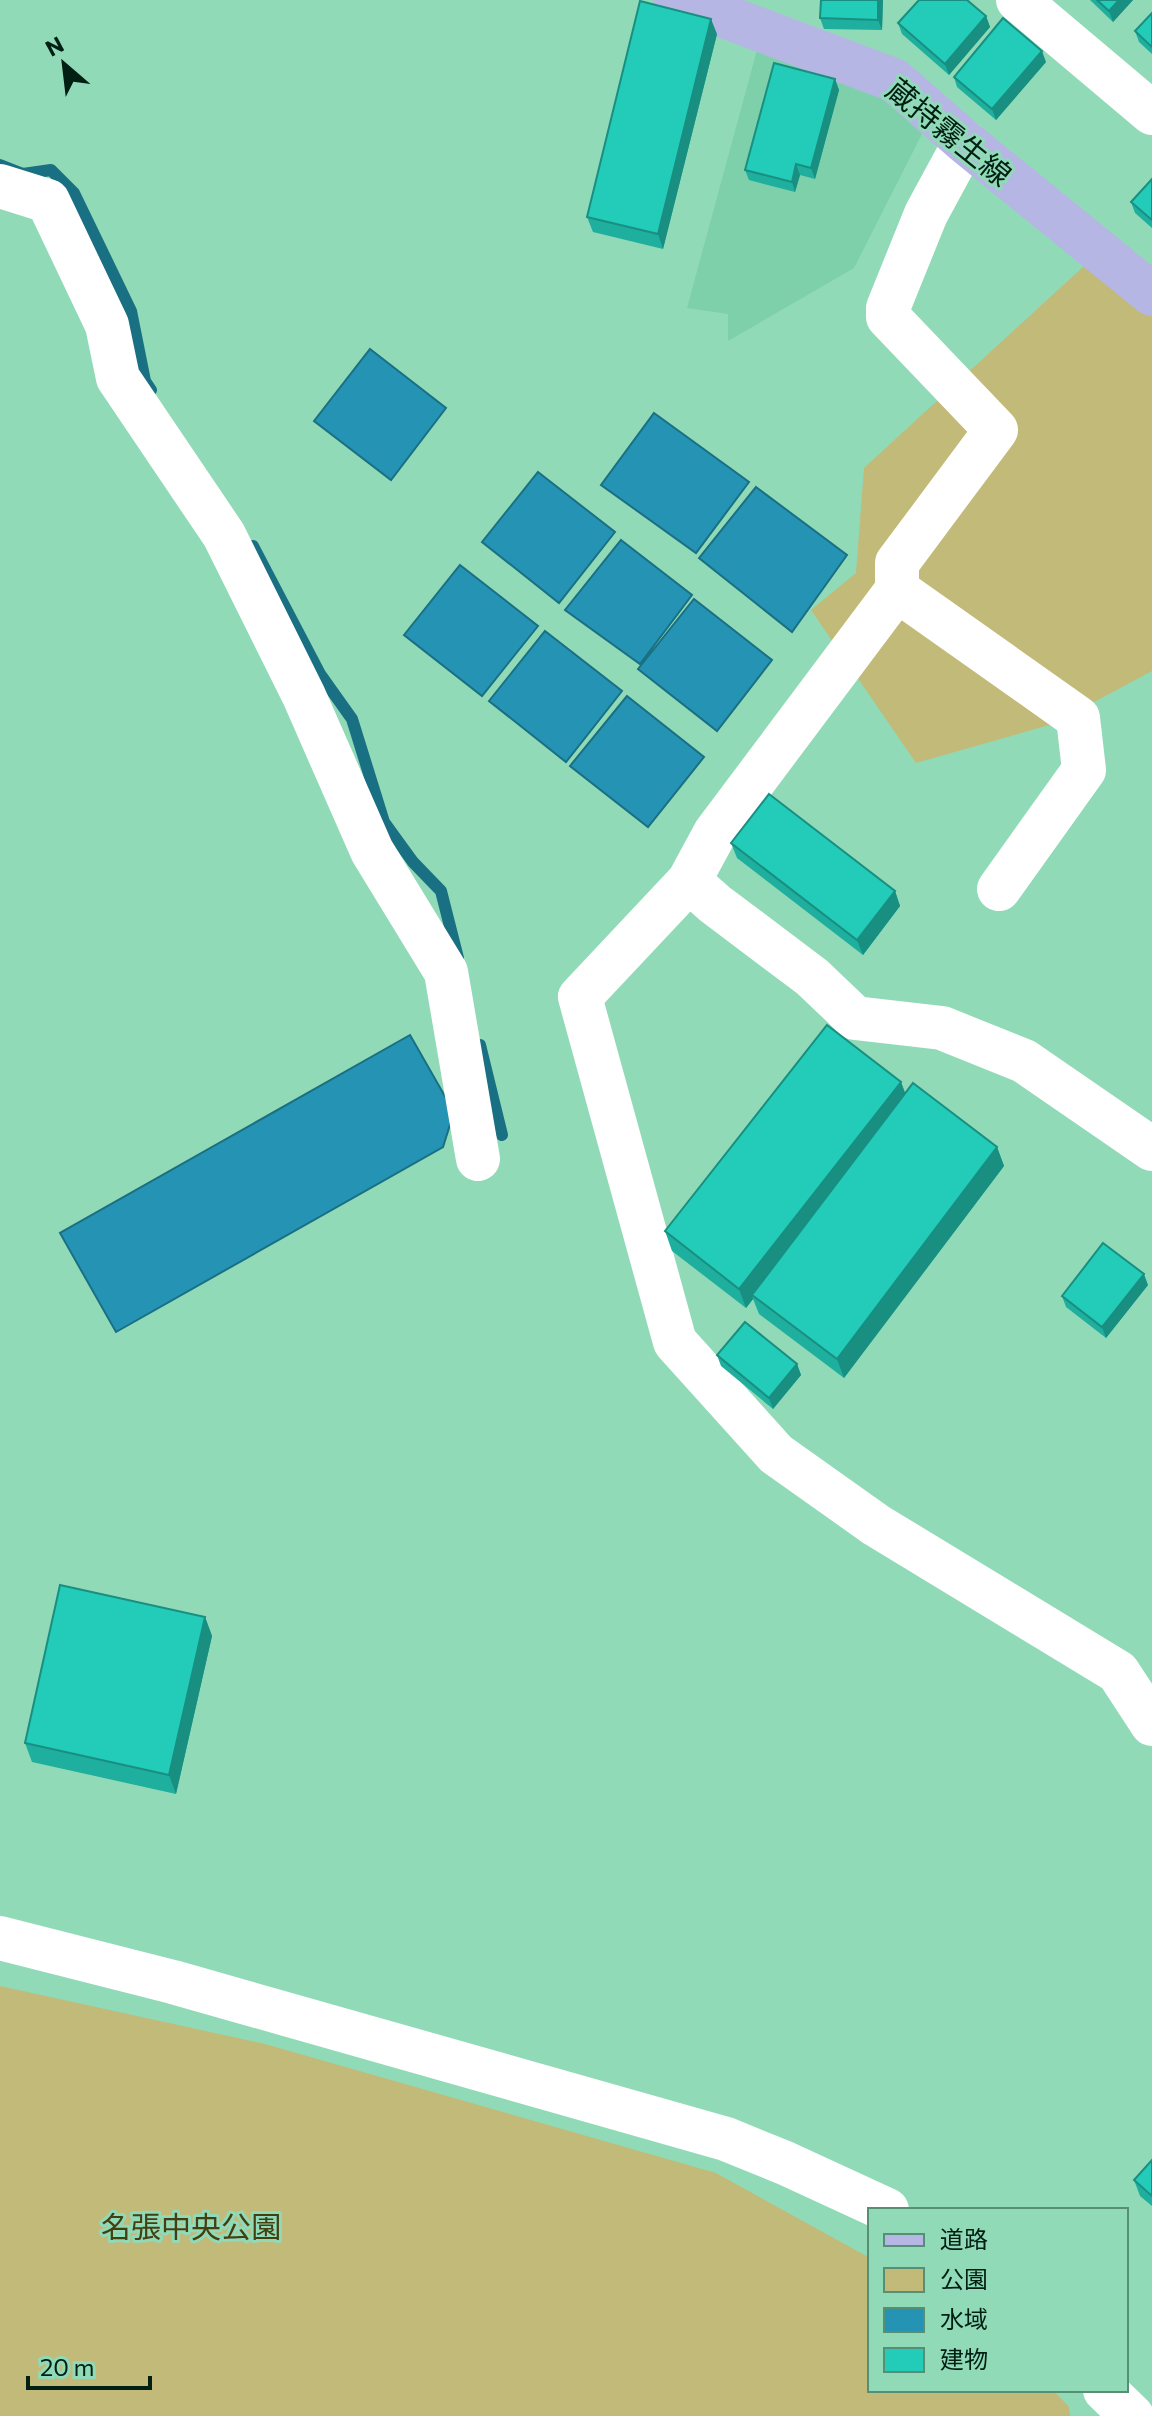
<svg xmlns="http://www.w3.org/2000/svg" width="1152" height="2416" font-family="Commissioner,'Noto Sans JP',sans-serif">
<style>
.built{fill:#7dd0a9}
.green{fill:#c2ba78}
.water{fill:#2593b3;stroke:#1a7083;stroke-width:2}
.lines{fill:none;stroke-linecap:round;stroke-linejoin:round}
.stream{stroke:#1a7083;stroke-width:12}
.minor{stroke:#fff;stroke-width:44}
.major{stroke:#b5b6e3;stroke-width:44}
.wall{fill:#1eaf9e}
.shaded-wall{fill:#188f81}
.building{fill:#23ccb8;stroke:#188f81;stroke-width:2}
.labels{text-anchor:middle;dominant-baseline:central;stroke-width:6;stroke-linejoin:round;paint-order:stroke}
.street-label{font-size:30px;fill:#011f13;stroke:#91dab7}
.park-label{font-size:30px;fill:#443e10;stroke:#91dab7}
</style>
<rect width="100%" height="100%" fill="#91dab7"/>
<path class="built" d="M757,50L886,96L922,134L854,268L728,341V314L687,308Z"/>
<path class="green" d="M1085,265L1152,317V671L1053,724L916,763L811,610L856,573L864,468Z
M0,1986L265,2044L716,2173L870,2258V2390H1053L1069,2407L1070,2416H0Z"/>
<path class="water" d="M370,349L446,408L391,480L314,421Z
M654,413L749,482L696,553L601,485Z
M538,472L615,532L559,603L482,542Z
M756,487L847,555L792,632L699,558Z
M621,540L692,595L640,664L565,610Z
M460,565L538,626L482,696L404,635Z
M694,599L772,660L717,731L638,669Z
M545,631L622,691L566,762L489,701Z
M627,696L704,757L648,827L570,766Z
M410,1035L454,1112L443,1147L116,1332L60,1233Z"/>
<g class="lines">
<path class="stream" d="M0,165L23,174L51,170L74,193L131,311L145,381L151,390
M253,546L320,674L352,719L384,822L413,862L441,891L458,958
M480,1045L502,1135"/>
<path class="minor" d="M1018,0L1152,113
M965,142L926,214L888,308V317L996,430L897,563V590L715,833L689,881L715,904L812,977L855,1018L942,1028L1024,1061L1152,1149
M0,186L48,201L107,325L118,378L224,535L304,696L372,851L446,972L478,1159
M897,590L1078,718L1084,770L999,889
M689,881L580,997L675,1342L776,1454L876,1525L1118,1672L1152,1724
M0,1938L173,1982L726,2139L785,2163L887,2210
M1105,2390L1132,2416"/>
<path class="major" d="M675,0L729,18L894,80L965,142L1152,294"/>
</g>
<path class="wall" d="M883,0L882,30L824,29L820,18Z
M1090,0H1133L1113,22Z
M1152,13V54L1139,42L1135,31Z
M986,16L990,27L949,75L902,34L898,23Z
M717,34L663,249L593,232L587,217Z
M1046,62L996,120L957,87L954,77Z
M835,79L839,90L815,179L800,175L795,192L749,180L745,170Z
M1152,179V228L1135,213L1131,202Z
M731,843L895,891L900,906L863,955L737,858Z
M901,1082L905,1093L997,1147L1004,1166L844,1378L759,1314L753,1299L746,1308L672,1251L665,1231Z
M1148,1285L1106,1338L1066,1307L1062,1296Z
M717,1355L797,1364L801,1375L773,1409L721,1366Z
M205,1617L212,1636L176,1794L32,1762L25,1743Z
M1152,2160V2206L1140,2196L1134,2180Z"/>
<path class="shaded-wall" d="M878,0H883L882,30L878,20Z
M1119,0H1133L1113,22L1109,11Z
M986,16L990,27L949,75L945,64Z
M711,19L717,34L663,249L658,234Z
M1042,51L1046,62L996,120L992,109Z
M835,79L839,90L815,179L811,168Z
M796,164L800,175L795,192L792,182Z
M895,891L900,906L863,955L857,940Z
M901,1082L908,1101L752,1295L753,1299L746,1308L739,1289Z
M997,1147L1004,1166L844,1378L837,1359Z
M1144,1274L1148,1285L1106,1338L1102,1327Z
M797,1364L801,1375L773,1409L769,1398Z
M205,1617L212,1636L176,1794L169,1775Z"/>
<path class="building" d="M821,0H878V20L820,18Z
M919,0H967L986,16L945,64L898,23Z
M1097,0H1119L1109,11Z
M640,1L711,19L658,234L587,217Z
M1152,13V47L1135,31Z
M1003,18L1042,51L992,109L954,77Z
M774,63L835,79L811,168L796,164L792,182L745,170Z
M1152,179V220L1131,202Z
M769,794L895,891L857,940L731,843Z
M827,1025L901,1082L739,1289L665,1231Z
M913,1083L997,1147L837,1359L752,1295Z
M1103,1243L1144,1274L1102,1327L1062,1296Z
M745,1322L797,1364L769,1398L717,1355Z
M60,1585L205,1617L169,1775L25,1743Z
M1152,2160V2196L1134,2180Z"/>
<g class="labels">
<g class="street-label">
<text transform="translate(950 131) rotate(39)">蔵持霧生線</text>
</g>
<g class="park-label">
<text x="191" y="2225">名張中央公園</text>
</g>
</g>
<rect x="868" y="2208" width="260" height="184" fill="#91dab7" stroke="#578f75" stroke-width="2"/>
<rect x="884" y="2234" width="40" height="12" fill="#b5b6e3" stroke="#578f75" stroke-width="2"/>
<text x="940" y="2248" font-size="24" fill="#011f13">道路</text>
<rect x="884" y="2268" width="40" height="24" fill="#c2ba78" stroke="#578f75" stroke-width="2"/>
<text x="940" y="2288" font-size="24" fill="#011f13">公園</text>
<rect x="884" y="2308" width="40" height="24" fill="#2593b3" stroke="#578f75" stroke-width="2"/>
<text x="940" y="2328" font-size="24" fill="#011f13">水域</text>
<rect x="884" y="2348" width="40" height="24" fill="#23ccb8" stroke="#578f75" stroke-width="2"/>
<text x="940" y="2368" font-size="24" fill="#011f13">建物</text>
<g transform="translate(64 64) rotate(332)" stroke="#91dab7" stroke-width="6" paint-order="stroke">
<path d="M0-6L14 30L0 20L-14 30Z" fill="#011f13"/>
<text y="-12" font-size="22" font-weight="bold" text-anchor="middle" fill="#011f13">N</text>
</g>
<path d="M28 2376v12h122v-12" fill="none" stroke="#011f13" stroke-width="4"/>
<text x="40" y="2376" font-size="24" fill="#011f13" stroke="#91dab7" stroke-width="6" paint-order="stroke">20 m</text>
</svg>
